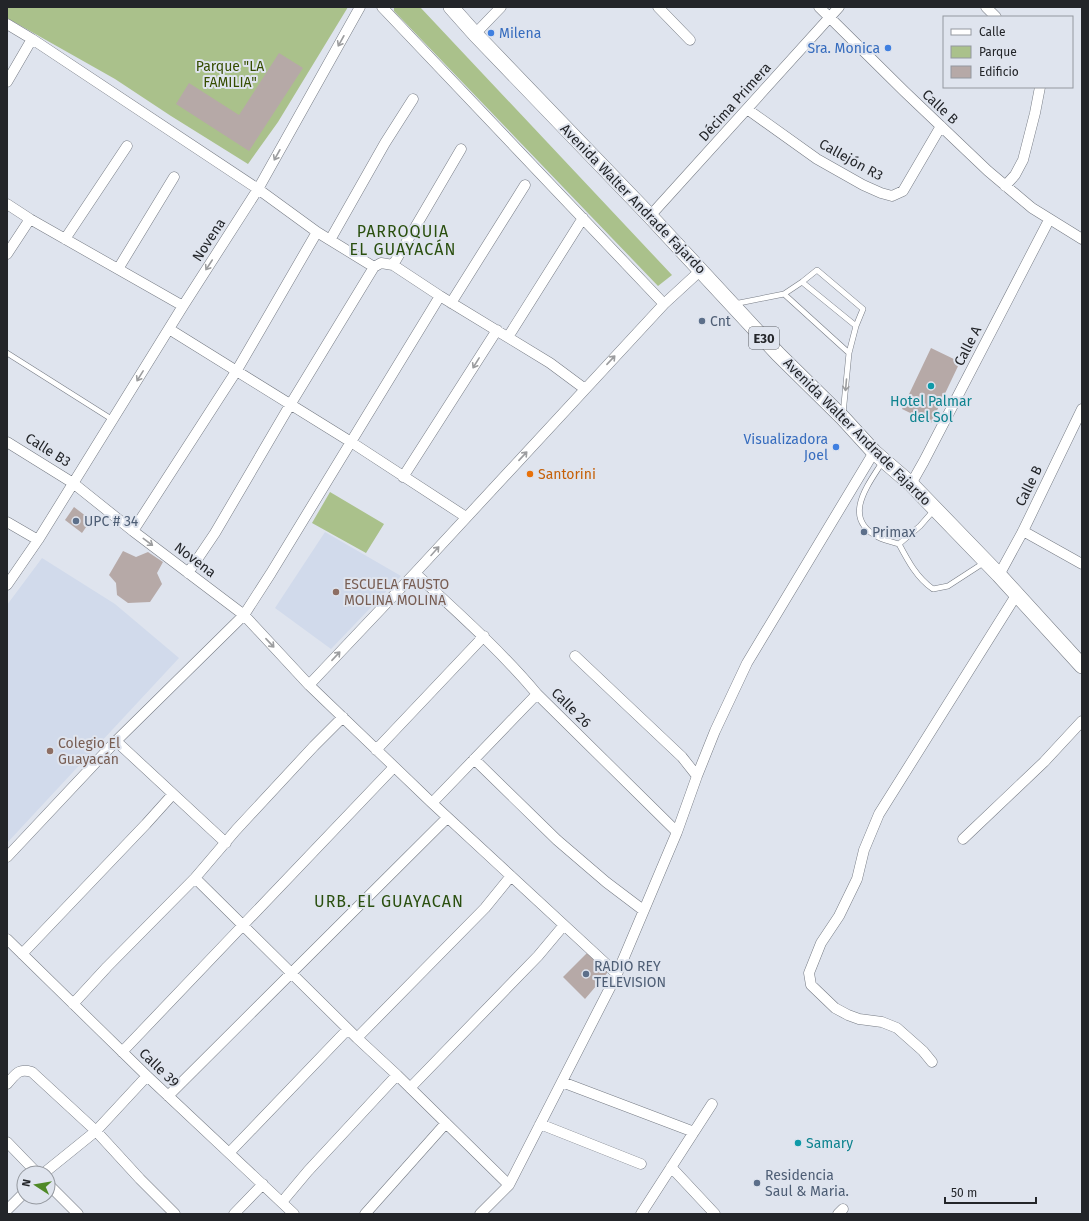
<svg xmlns="http://www.w3.org/2000/svg" width="1089" height="1221" font-family="'Fira Sans',sans-serif">
<style>
.built{fill:#d1daeb}
.green{fill:#aac18b}
.building{fill:#b6a9a7}
.lines{fill:none;stroke-linecap:round;stroke-linejoin:round}
.lane-casing{stroke:#767b84;stroke-width:6}
.street-casing{stroke:#767b84;stroke-width:11}
.primary-casing{stroke:#767b84;stroke-width:16}
.lane{stroke:#fff;stroke-width:5}
.street{stroke:#fff;stroke-width:10}
.primary{stroke:#fff;stroke-width:15}
.oneway{stroke:#9c9d9f}
.shop-dot{fill:#3f7fe0;stroke:#dfe4ee;stroke-width:1.5}
.service-dot{fill:#5c6f8a;stroke:#dfe4ee;stroke-width:1.5}
.culture-dot{fill:#0f9aa8;stroke:#dfe4ee;stroke-width:1.5}
.food-dot{fill:#e8710a;stroke:#dfe4ee;stroke-width:1.5}
.education-dot{fill:#8d6e63;stroke:#dfe4ee;stroke-width:1.5}
.labels{text-anchor:middle;dominant-baseline:central;stroke-width:4;stroke-linejoin:round;paint-order:stroke}
.shield{fill:#dfe4ee;stroke:#5b5e64;stroke-width:1}
.shield-label{font-size:13px;font-weight:bold;fill:#232529}
.shop-label{font-size:14px;fill:#366cbe;stroke:#dfe4ee;text-anchor:end}
.park-label{font-size:14px;fill:#364d00;stroke:#dfe4ee}
.street-label{font-size:14px;fill:#232529;stroke:#dfe4ee}
.service-label{font-size:14px;fill:#4e5e75;stroke:#dfe4ee;text-anchor:start}
.culture-label{font-size:14px;fill:#0d838f;stroke:#dfe4ee}
.food-label{font-size:14px;fill:#c56008;stroke:#dfe4ee;text-anchor:start}
.education-label{font-size:14px;fill:#785e54;stroke:#dfe4ee;text-anchor:start}
.quarter-label{font-size:16px;letter-spacing:1px;fill:#2a4f0f;stroke:#dfe4ee}
</style>
<rect width="100%" height="100%" fill="#dfe4ee"/>
<path class="built" d="M325,532L401,576L331,649L275,608Z
M42,558L115,604L179,658L7,843V605Z"/>
<path class="green" d="M7,7H348L278,122L248,164L171,116L115,79L7,18Z
M394,7H420L672,275L658,286L394,11Z
M330,492L384,524L366,553L312,523Z"/>
<path class="building" d="M279,53L303,68L249,151L176,104L189,83L239,115Z
M931,348L960,362L931,423L902,409Z
M74,507L91,520L82,533L65,520Z
M123,551L136,557L148,552L163,562L157,573L162,584L150,602L128,603L117,595L116,583L109,575Z
M587,953L608,972L585,999L563,977Z"/>
<g class="lines">
<defs>
<path id="lane" d="M802,282L856,326
M784,294L849,353
M734,304L784,294L802,282L817,270L863,309L856,326L849,353L843,414
M7,353L113,420
M883,461C868,485 841,518 878,537C884,540 892,542 899,544L920,526L934,510
M899,544C908,561 917,578 933,589L948,586L985,562"/>
<path id="street" d="M382,7L664,304
M658,7L690,40
M819,7L905,92L988,171L1032,208L1082,239
M986,7L996,17
M7,24L32,39L258,189L317,232L374,267L381,263L393,265L440,296L550,363L585,389
M475,34L501,7
M7,82L32,39
M747,109L817,159L863,185L881,193L892,196L903,191L941,126
M1005,186L1015,175L1023,160L1035,113L1040,87
M7,204L30,219L183,306
M650,216L839,7
M65,239L127,146
M330,240L385,143L413,99
M7,254L30,219
M393,265L461,149
M118,269L174,177
M451,303L525,185
M169,329L351,442L466,517
M508,337L583,218
M7,442L73,483L133,531L244,615L309,685L432,803L617,974
M403,477L497,330
M911,484L924,461L1049,220
M7,522L38,540
M133,531L237,370L317,232
M1023,531L1082,564
M188,573L215,533L290,405L374,267
M415,573C457,612 500,650 537,694
M999,575L1023,531L1082,409
M7,585L38,540L183,306L258,189L360,7
M575,656L682,757L697,776
M309,685L415,573L664,304L701,270
M116,741L226,843
M376,750L484,636
M474,759L557,840L606,882L643,910
M432,803L537,694L677,832
M963,839L1044,762L1082,721
M7,857L116,741L244,615L271,573L440,296
M195,878L357,1038L397,1075L509,1185
M7,939L147,1076L294,1214
M22,954L146,824L173,794
M73,1004L107,967L195,878L236,830L314,746L343,717
M357,1038L485,908L511,876
M122,1052L394,767
M932,1062L923,1051L897,1028L882,1022L859,1019L848,1015L835,1008L811,985L809,973L821,943L839,916L857,879L864,850L879,814L1017,594
M562,1082L694,1132
M7,1084C16,1074 18,1068 32,1072L96,1131L140,1179L175,1214
M410,1088L538,956L564,925
M168,1096L447,818
M540,1124L641,1164
M7,1142L37,1173
M229,1153L348,1029
M671,1167L715,1214
M44,1173L96,1131L147,1076
M48,1184L78,1214
M282,1202L308,1171L397,1075
M7,1210L24,1193
M234,1214L263,1184
M365,1214L446,1123
M480,1214L509,1185L617,974L677,832L697,776L715,731L747,663L874,452
M641,1214L712,1104
M838,1214L843,1209"/>
<path id="primary" d="M451,7L475,34L650,216L778,354L843,418L874,452L911,484L999,575L1082,666"/>
</defs>
<use href="#lane" class="lane-casing"/>
<use href="#street" class="street-casing"/>
<use href="#primary" class="primary-casing"/>
<use href="#lane" class="lane"/>
<use href="#street" class="street"/>
<use href="#primary" class="primary"/>
</g>
<defs><path id="oneway-shaft" d="M-6 0H5M1.5-3L5.5 0L1.5 3" fill="none" stroke-width="1.6" stroke-linecap="round" stroke-linejoin="round"/></defs>
<g class="oneway">
<use href="#oneway-shaft" transform="translate(341 41) rotate(119)"/>
<use href="#oneway-shaft" transform="translate(277 155) rotate(119)"/>
<use href="#oneway-shaft" transform="translate(209 265) rotate(123)"/>
<use href="#oneway-shaft" transform="translate(611 360) rotate(-47)"/>
<use href="#oneway-shaft" transform="translate(476 363) rotate(122)"/>
<use href="#oneway-shaft" transform="translate(140 376) rotate(122)"/>
<use href="#oneway-shaft" transform="translate(846 385) rotate(95)"/>
<use href="#oneway-shaft" transform="translate(523 456) rotate(-47)"/>
<use href="#oneway-shaft" transform="translate(148 542) rotate(37)"/>
<use href="#oneway-shaft" transform="translate(435 551) rotate(-48)"/>
<use href="#oneway-shaft" transform="translate(270 643) rotate(47)"/>
<use href="#oneway-shaft" transform="translate(336 656) rotate(-47)"/>
</g>
<g class="shop-dot">
<circle cx="491" cy="33" r="4"/>
<circle cx="888" cy="48" r="4"/>
<circle cx="836" cy="447" r="4"/>
</g>
<g class="service-dot">
<circle cx="702" cy="321" r="4"/>
<circle cx="76" cy="521" r="4"/>
<circle cx="864" cy="532" r="4"/>
<circle cx="586" cy="974" r="4"/>
<circle cx="757" cy="1183" r="4"/>
</g>
<g class="culture-dot">
<circle cx="931" cy="386" r="4"/>
<circle cx="798" cy="1143" r="4"/>
</g>
<circle class="food-dot" cx="530" cy="474" r="4"/>
<g class="education-dot">
<circle cx="336" cy="592" r="4"/>
<circle cx="50" cy="751" r="4"/>
</g>
<g class="labels">
<rect class="shield" x="749" y="327" width="30" height="22" rx="3"/>
<g class="shield-label">
<text x="764" y="338">E30</text>
</g>
<g class="shop-label">
<text x="499" y="33" text-anchor="start">Milena</text>
<text x="880" y="48">Sra. Monica</text>
<text x="828" y="439">Visualizadora<tspan x="828" dy="16">Joel</tspan></text>
</g>
<g class="park-label">
<text x="230" y="66">Parque "LA<tspan x="230" dy="16">FAMILIA"</tspan></text>
</g>
<g class="street-label">
<text transform="translate(735 102) rotate(-48)">Décima Primera</text>
<text transform="translate(940 107) rotate(43)">Calle B</text>
<text transform="translate(851 160) rotate(29)">Callejón R3</text>
<text transform="translate(633 199) rotate(46)">Avenida Walter Andrade Fajardo</text>
<text transform="translate(209 240) rotate(-57)">Novena</text>
<text transform="translate(968 346) rotate(-63)">Calle A</text>
<text transform="translate(857 432) rotate(45)">Avenida Walter Andrade Fajardo</text>
<text transform="translate(48 450) rotate(32)">Calle B3</text>
<text transform="translate(1029 486) rotate(-64)">Calle B</text>
<text transform="translate(195 560) rotate(37)">Novena</text>
<text transform="translate(571 708) rotate(45)">Calle 26</text>
<text transform="translate(159 1068) rotate(44)">Calle 39</text>
</g>
<g class="service-label">
<text x="710" y="321">Cnt</text>
<text x="84" y="521">UPC # 34</text>
<text x="872" y="532">Primax</text>
<text x="594" y="966">RADIO REY<tspan x="594" dy="16">TELEVISION</tspan></text>
<text x="765" y="1175">Residencia<tspan x="765" dy="16">Saul &amp; Maria.</tspan></text>
</g>
<g class="culture-label">
<text x="931" y="401">Hotel Palmar<tspan x="931" dy="16">del Sol</tspan></text>
<text x="806" y="1143" text-anchor="start">Samary</text>
</g>
<g class="food-label">
<text x="538" y="474">Santorini</text>
</g>
<g class="education-label">
<text x="344" y="584">ESCUELA FAUSTO<tspan x="344" dy="16">MOLINA MOLINA</tspan></text>
<text x="58" y="743">Colegio El<tspan x="58" dy="16">Guayacán</tspan></text>
</g>
<g class="quarter-label">
<text x="403" y="231">PARROQUIA<tspan x="403" dy="18">EL GUAYACÁN</tspan></text>
<text x="389" y="901">URB. EL GUAYACAN</text>
</g>
</g>
<rect width="1089" height="1221" fill="none" stroke="#232529" stroke-width="16"/>
<rect x="943" y="16" width="130" height="72" fill="#dfe4ee" stroke="#94989f"/>
<rect x="951" y="29" width="20" height="6" fill="#ffffff" stroke="#94989f"/>
<text x="979" y="36" font-size="12" fill="#232529">Calle</text>
<rect x="951" y="46" width="20" height="12" fill="#aac18b" stroke="#94989f"/>
<text x="979" y="56" font-size="12" fill="#232529">Parque</text>
<rect x="951" y="66" width="20" height="12" fill="#b6a9a7" stroke="#94989f"/>
<text x="979" y="76" font-size="12" fill="#232529">Edificio</text>
<g transform="translate(36 1185) rotate(282)"><circle r="19" fill="#dfe4ee" stroke="#94989f"/>
<path d="M0-3L7 15L0 10L-7 15Z" fill="#4f8926"/>
<text y="-6" font-size="11" font-weight="bold" text-anchor="middle" fill="#232529">N</text>
</g>
<path d="M945 1197v6h91v-6" fill="none" stroke="#232529" stroke-width="2"/>
<text x="951" y="1197" font-size="12" fill="#232529" stroke="#dfe4ee" stroke-width="3" paint-order="stroke">50 m</text>
</svg>
